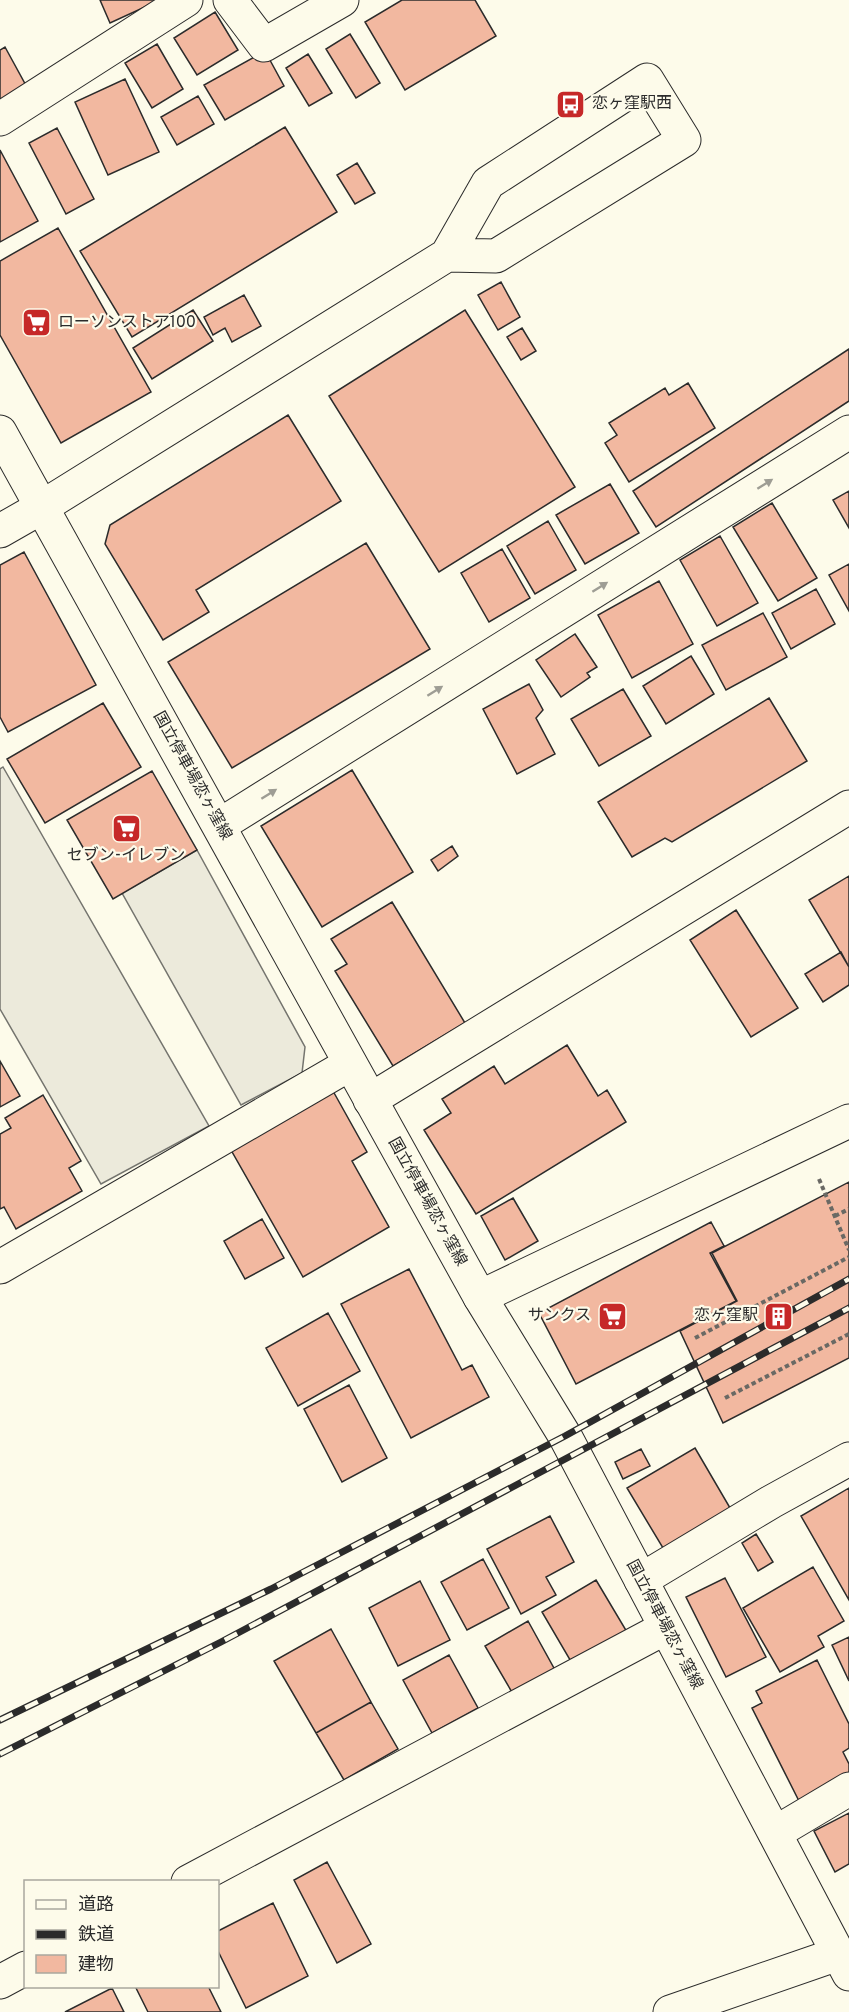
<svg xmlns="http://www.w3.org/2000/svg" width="849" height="2012" font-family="Overpass,'Noto Sans JP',sans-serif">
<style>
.parking{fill:#eceadb;stroke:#74746e;stroke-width:1.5}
.building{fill:#f2b8a0;stroke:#2b2b2b;stroke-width:1.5}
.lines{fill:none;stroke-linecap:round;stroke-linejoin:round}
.minor-casing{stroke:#2b2b2b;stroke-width:35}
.major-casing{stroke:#2b2b2b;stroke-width:35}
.path{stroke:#6a6964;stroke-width:4;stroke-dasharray:4.5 3;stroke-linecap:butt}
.minor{stroke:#fdfbea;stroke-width:33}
.major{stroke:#fdfbea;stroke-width:33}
.rail-casing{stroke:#2b2b2b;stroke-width:7}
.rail{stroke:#fdfbea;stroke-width:4.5;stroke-dasharray:14;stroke-linecap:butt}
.oneway{fill:#9e9d94}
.labels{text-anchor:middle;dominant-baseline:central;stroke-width:4.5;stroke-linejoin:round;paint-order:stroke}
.poi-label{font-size:16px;fill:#2b2b2b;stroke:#fdfbea;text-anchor:start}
.street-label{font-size:16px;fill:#2b2b2b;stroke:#fdfbea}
</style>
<rect width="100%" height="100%" fill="#fdfbea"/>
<path class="parking" d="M3,767L209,1126L101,1184L0,1009V769Z
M197,850L305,1047L302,1073L241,1105L122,893Z"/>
<path class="building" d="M100,0H160L110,23Z
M402,0H475L496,36L405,90L365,22Z
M215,12L238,50L197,75L174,38Z
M350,34L380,83L356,98L326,49Z
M157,44L183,89L152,108L125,63Z
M5,47L29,91L0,107V50Z
M265,51L284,86L225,120L204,85Z
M308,54L332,93L309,106L286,68Z
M125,79L159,152L108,175L75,102Z
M198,96L214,124L177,145L161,117Z
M285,127L337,212L132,337L80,251Z
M57,128L94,199L66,214L29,143Z
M0,150L38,221L0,242Z
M357,163L375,193L355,204L337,175Z
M58,228L151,392L61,443L0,335V261Z
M501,282L520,317L498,330L478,295Z
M244,295L261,326L232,342L225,328L213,335L204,317Z
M193,310L213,341L152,379L133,348Z
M465,310L575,487L439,572L329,396Z
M522,328L536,351L521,360L507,337Z
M849,349V401L656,527L633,491Z
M688,383L715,428L629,482L605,443L617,435L609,423L665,388L669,395Z
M288,415L341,501L196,590L209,612L163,640L105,544L110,525Z
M610,484L639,533L585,564L556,515Z
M849,491V528L833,500Z
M772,503L817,578L778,601L733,527Z
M548,521L576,570L535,594L507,546Z
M720,536L758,603L717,626L680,560Z
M366,543L430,649L232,768L168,662Z
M502,549L530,598L489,622L461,573Z
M24,552L96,685L8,732L0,717V565Z
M849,564V611L829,575Z
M659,581L693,644L632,678L598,615Z
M816,589L835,624L791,649L772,613Z
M763,613L787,657L726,690L702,645Z
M575,634L597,667L587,673L590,677L561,697L536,660Z
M691,656L714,694L666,724L643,686Z
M529,684L543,710L536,718L555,754L517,774L483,709Z
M623,689L651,736L599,766L571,719Z
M769,698L807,761L672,842L665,838L632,857L598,802Z
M103,703L141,767L45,823L7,759Z
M352,770L413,872L322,927L261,826Z
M152,771L197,850L113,899L67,820Z
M452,846L458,856L438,871L431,860Z
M849,876V967L809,900Z
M392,902L465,1023L393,1066L335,971L347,964L331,939Z
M736,910L798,1008L751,1037L690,940Z
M841,952L849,967V985L823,1002L805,974Z
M567,1045L598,1096L607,1090L626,1122L476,1214L424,1130L451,1113L442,1099L494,1066L505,1084Z
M0,1061L20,1096L0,1107Z
M333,1091L367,1152L352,1161L389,1227L303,1277L231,1150Z
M43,1095L81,1161L69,1168L82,1191L16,1229L4,1207L0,1209V1134L11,1128L5,1118Z
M849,1182V1358L723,1423L680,1331L737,1301L712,1253Z
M513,1198L538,1241L505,1260L481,1216Z
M262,1219L284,1258L245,1279L224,1241Z
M711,1222L724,1246L710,1253L736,1301L576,1384L539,1313Z
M409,1269L462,1370L472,1365L489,1397L411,1438L341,1304Z
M328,1313L360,1371L298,1406L266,1348Z
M349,1385L387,1458L342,1482L304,1409Z
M695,1448L733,1513L666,1553L627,1488Z
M641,1449L650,1466L623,1479L615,1462Z
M849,1488V1600L801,1516Z
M550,1516L574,1562L546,1577L556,1595L521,1614L487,1549Z
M756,1534L773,1562L758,1571L742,1543Z
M483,1559L509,1608L467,1630L441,1582Z
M813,1567L844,1621L818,1636L824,1647L780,1672L743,1608Z
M725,1578L766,1657L726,1677L686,1597Z
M596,1580L627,1632L573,1665L542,1612Z
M420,1581L450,1640L398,1666L369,1608Z
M528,1621L555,1670L513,1694L485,1646Z
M331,1629L371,1702L316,1733L274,1661Z
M849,1637V1681L832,1645Z
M449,1655L478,1708L432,1733L403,1680Z
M817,1660L849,1724V1748L843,1752L849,1764V1775L799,1801L752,1708L762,1703L756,1691Z
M371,1702L398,1749L344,1780L316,1733Z
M849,1813V1864L835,1872L814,1831Z
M327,1862L371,1944L337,1963L294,1880Z
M273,1903L308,1976L246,2008L218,1951V1931Z
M135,1986H208L221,2012H148Z
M112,1988L124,2012H65Z"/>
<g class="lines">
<defs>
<path id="minor" d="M230,0L264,45L342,0
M647,80L684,140L496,256L447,255L488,183Z
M0,119L186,0
M0,531L42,507L447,255
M220,825L849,432
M370,1100L849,807
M0,1267L350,1064
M480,1297L849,1121
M641,1580L771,1502L849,1459
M775,1833L849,1789
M188,1882L665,1628
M0,1982L26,1968
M670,2012L838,1954"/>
<path id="major" d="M0,432L480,1297L565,1436L849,1974"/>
</defs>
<use href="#minor" class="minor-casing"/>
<use href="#major" class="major-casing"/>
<path class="path" d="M819,1179L849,1250
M835,1216L849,1209
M695,1338L849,1257
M725,1398L849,1334"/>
<use href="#minor" class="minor"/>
<use href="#major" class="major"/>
<defs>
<path id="rail" d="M0,1720L271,1589L565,1436L849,1279
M0,1754L221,1642L849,1308"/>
</defs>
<use href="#rail" class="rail-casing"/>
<use href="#rail" class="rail"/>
</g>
<defs><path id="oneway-solid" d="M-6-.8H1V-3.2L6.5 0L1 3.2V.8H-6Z" transform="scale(1.5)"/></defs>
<g class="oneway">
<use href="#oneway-solid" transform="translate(765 484) rotate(-32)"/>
<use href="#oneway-solid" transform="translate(600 587) rotate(-32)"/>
<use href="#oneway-solid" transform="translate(435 691) rotate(-32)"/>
<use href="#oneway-solid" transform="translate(269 794) rotate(-32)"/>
</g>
<defs>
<symbol id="bus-square" viewBox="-11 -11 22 22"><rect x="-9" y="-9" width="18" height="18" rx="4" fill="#c62828" stroke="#fdfbea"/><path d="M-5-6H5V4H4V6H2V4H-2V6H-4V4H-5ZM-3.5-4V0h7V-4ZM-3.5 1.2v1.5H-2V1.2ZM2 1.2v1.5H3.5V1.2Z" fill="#fff"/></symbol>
<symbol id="supermarket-square" viewBox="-11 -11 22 22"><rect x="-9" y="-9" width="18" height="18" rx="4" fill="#c62828" stroke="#fdfbea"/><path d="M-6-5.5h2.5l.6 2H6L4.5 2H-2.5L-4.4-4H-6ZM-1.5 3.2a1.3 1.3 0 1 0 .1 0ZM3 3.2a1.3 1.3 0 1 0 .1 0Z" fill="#fff"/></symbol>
<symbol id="building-square" viewBox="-11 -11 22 22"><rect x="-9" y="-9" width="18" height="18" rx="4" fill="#c62828" stroke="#fdfbea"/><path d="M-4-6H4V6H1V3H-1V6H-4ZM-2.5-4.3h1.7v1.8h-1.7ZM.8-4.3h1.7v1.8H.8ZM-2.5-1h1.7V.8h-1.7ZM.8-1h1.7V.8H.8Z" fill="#fff"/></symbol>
</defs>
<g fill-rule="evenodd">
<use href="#bus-square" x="554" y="88" width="33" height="33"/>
<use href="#supermarket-square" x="20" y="306" width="33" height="33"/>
<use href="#supermarket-square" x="110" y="812" width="33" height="33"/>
<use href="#supermarket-square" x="596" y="1300" width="33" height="33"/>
<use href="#building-square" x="762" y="1300" width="33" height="33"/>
</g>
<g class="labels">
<g class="poi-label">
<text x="592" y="104">恋ヶ窪駅西</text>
<text x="58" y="323">ローソンストア100</text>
<text x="126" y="856" text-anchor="middle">セブン-イレブン</text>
<text x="591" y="1316" text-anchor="end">サンクス</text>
<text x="758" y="1316" text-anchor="end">恋ヶ窪駅</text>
</g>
<g class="street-label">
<text transform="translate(192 776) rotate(61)">国立停車場恋ヶ窪線</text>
<text transform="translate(427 1202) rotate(61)">国立停車場恋ヶ窪線</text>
<text transform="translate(664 1625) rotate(62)">国立停車場恋ヶ窪線</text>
</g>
</g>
<rect x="24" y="1880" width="195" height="108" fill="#fdfbea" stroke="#a9a89e" stroke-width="1.5"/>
<rect x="36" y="1900" width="30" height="9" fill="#fdfbea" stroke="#a9a89e" stroke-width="1.5"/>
<text x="78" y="1910" font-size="18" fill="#2b2b2b">道路</text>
<rect x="36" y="1930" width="30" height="9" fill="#2b2b2b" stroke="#a9a89e" stroke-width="1.5"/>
<text x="78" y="1940" font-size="18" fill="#2b2b2b">鉄道</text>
<rect x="36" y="1955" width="30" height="18" fill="#f2b8a0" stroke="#a9a89e" stroke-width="1.5"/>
<text x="78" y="1970" font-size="18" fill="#2b2b2b">建物</text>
</svg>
